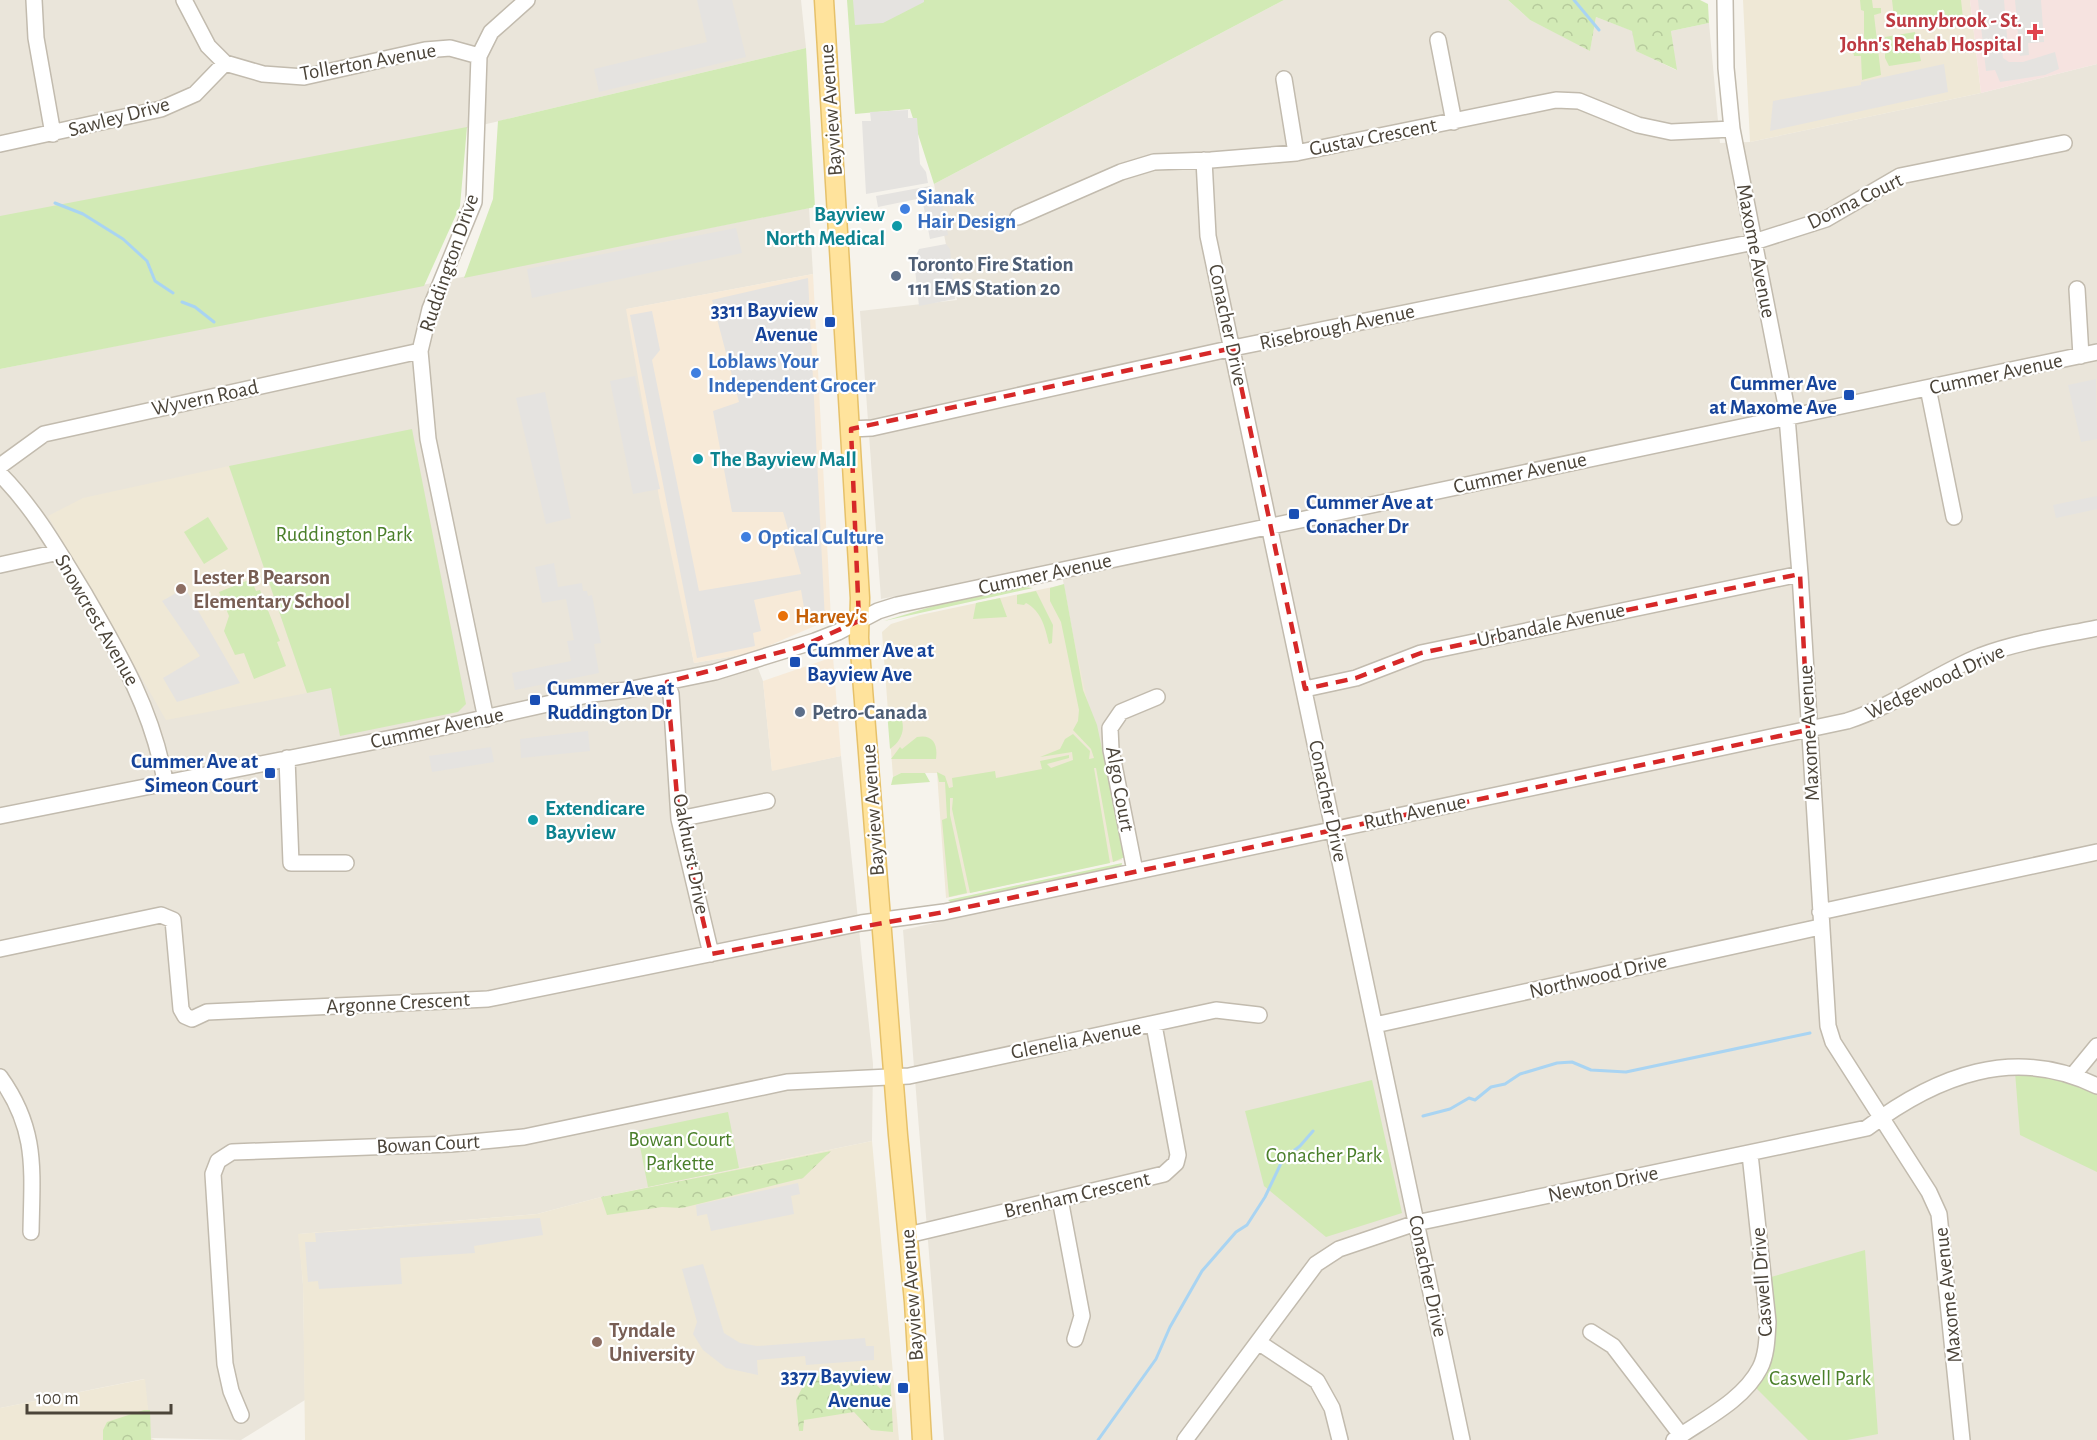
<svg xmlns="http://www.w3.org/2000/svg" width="2097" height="1440" font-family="'Alegreya Sans',sans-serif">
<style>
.residential{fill:#eae5da}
.commercial{fill:#f7ead8}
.education{fill:#efe8d6}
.medical{fill:#f6e3e0}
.green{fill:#d2eab5}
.forest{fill:url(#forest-crowns)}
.parking{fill:#e5e3e0}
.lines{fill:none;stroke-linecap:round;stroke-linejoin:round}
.stream{stroke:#a9d4f2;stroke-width:3}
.minor-casing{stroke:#c2bbae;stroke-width:18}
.major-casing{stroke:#e6c16a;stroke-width:21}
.minor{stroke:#fff;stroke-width:15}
.major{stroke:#ffe39c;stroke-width:18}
.marked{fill:none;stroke:#d62828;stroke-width:4.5;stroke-dasharray:12 8;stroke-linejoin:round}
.health-dot{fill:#e0444e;stroke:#fff;stroke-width:2}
.shop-dot{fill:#3f7fe0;stroke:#fff;stroke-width:2}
.culture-dot{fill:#0f9aa8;stroke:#fff;stroke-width:2}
.service-dot{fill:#5c6f8a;stroke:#fff;stroke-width:2}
.transit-dot{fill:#1a4fb4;stroke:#fff;stroke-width:2}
.education-dot{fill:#8d6e63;stroke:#fff;stroke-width:2}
.food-dot{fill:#e8710a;stroke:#fff;stroke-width:2}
.labels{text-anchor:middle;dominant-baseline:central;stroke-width:4.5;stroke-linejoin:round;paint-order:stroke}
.health-label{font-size:21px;font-weight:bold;fill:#be3a42;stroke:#fff;text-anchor:end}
.street-label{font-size:21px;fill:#4b4439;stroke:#fff}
.shop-label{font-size:21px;font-weight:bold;fill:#366cbe;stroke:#fff;text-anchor:start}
.culture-label{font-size:21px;font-weight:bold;fill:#0d838f;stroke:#fff;text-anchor:start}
.service-label{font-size:21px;font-weight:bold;fill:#4e5e75;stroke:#fff;text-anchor:start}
.transit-label{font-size:21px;font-weight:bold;fill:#164399;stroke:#fff;text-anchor:end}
.park-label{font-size:21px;fill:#4a7f2a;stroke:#fff}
.education-label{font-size:21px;font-weight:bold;fill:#785e54;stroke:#fff;text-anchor:start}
.food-label{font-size:21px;font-weight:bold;fill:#c56008;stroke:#fff;text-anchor:start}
</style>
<defs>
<pattern id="forest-crowns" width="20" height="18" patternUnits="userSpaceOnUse" patternTransform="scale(1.5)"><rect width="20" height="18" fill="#d2eab5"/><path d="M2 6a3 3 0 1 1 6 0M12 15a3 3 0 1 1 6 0" fill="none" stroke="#b6ca9c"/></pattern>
</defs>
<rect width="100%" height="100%" fill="#f6f3ec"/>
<path class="residential" d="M0,0H801L806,48L478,126L0,218Z
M1284,0H1508L1530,20L1590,50L1596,17L1633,31L1637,51L1676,70L1671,31L1709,23L1720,143L1750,142L1981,93L2097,64V1440H944L903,930L1130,879L1083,690L1060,564L881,599L860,311L957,300L934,184Z
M809,208L813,274L627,309L694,663L752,653L763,681L772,770L841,756L873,1064L872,1141L601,1197L537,1214L299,1234L303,1284L305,1400L241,1440L151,1438L144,1379L0,1408V369Z"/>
<path class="commercial" d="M813,274L831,619L752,653L694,663L659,497L626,309Z
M833,657L841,756L772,771L763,681Z"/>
<path class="education" d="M1743,0H1970L1981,93L1750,142Z
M229,466L307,693L166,720L48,516L83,498Z
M1062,585L1122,860L946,898L937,773H901L893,777L882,632L891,624L920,615Z
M872,1141L899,1440H305L303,1284L298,1234L537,1214L601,1197Z
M145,1379L151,1438L155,1440H0V1408Z"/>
<path class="medical" d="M1970,0H2097V64L1981,93Z"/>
<path class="green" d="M847,0H1284L934,184L910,109L855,114Z
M1860,0H1872L1873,8H1881V13L1874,15L1881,75L1862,80L1861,56H1854L1853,51L1864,50V11L1861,10Z
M1892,0H1961L1963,18L1895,26Z
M1915,32L1921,61L1889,66L1885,58V37Z
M806,48L815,207L464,278L493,199L498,121Z
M467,127L460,206L424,286L0,369V216Z
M412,429L466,704L458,712L340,736L331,688L307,693L229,466Z
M208,517L228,549L204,564L184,532Z
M251,579L256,591L260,590L280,641L277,642L286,666L254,679L244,653L235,655L224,631L229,616L219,592Z
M1064,584L1083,690L1097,725L1125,857L1113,862L1096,768H1094L1110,863L970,893L952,809L953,798H950V815L967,893L949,897L942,820L947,818L945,782H939L937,772L945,776L949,788L953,787L952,778L995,771L996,778L1042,769L1040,761L1069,755V758L1047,764L1051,768L1073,760L1072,752L1040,757L1060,749L1065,739L1073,734L1090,751L1089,759L1094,758L1091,749L1073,730L1078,721L1079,710L1061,622L1050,601V588Z
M1024,587L1033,588L884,621L937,605Z
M1036,591L1053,625L1052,643L1049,644C1045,626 1041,611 1026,603L1024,605L1017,604V595Z
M1000,598L1007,617L973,619L976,603Z
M887,711L899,714C907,727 902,741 890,749Z
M917,737C933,734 938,744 936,759H891L900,747L902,749Z
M901,773H925L930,782L891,785L893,777Z
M1122,863L1121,868L952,903L948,900Z
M2015,1072L2056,1077L2097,1093V1172L2020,1135Z
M1372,1080L1402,1213L1326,1237L1264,1186L1245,1111Z
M728,1112L739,1168L648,1187L637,1131Z
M1865,1250L1878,1434L1847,1440H1808L1756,1388C1778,1353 1775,1317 1771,1277Z"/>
<path class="forest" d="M1508,0H1700L1708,4L1709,23L1671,31L1677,70L1636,51L1632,31L1596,17L1590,51L1530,20Z
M831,1151L803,1178L682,1208L662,1207L607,1215L601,1197Z
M860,1370L881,1389L890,1370L893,1432L871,1430L854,1412L804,1420L803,1431H799L796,1400L803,1386L804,1373Z
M144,1410H150L151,1440H103V1430L107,1422Z"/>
<path class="parking" d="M697,0H732L746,57L599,92L594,69L707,42Z
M853,0H924V2L883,23L855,25Z
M1978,0H2004L2008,48L2002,49L2003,58L2009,62H2023L2055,52L2059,69L2045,75L2000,82L1995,70L1986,71Z
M2015,0H2041L2044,42L2028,43L2029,55L2020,56Z
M1944,64L1948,92L1770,131L1773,101L1861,85V82Z
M908,110V118H917L920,164L926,172L928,183L866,194L862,121H871L870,112Z
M930,186L931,193L940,192L948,235L930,239L922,198L878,207L876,196Z
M736,228L742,253L532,298L527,269Z
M946,244L950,249L955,299L919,306L914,260L919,249Z
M808,278L825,621L807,625L801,590L754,600L761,631L753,633L755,646L697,658L630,315L652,311L660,350L652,360L699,591L801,574L783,512H732L713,411L739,402L712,300Z
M635,376L660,489L633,494L610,381Z
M2096,379L2097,439L2081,442L2068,385Z
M545,392L571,518L546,524L516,398Z
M2097,496V509L2056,518L2053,505Z
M554,563L558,587L582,583L583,591H587L588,596L592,595L601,643L594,644L599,673L515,690L512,673L571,661L567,641L574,640L566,599L542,603L535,567Z
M185,588L240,683L177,702L163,678L200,656L162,601Z
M588,731L590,751L521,758L520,739Z
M491,747L494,762L432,772L429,756Z
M798,1183L800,1194L791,1196L794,1214L711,1231L707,1214L697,1216L696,1205Z
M540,1218L543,1235L474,1246L475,1253L400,1258L402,1284L319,1289L318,1281L308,1282L305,1242H316L315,1233Z
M703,1264L724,1333L740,1343L757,1346L865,1338L866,1346H874V1360L806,1365L805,1356L757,1360L758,1375L726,1368L703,1350L693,1334L697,1322L682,1269Z"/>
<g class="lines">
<path class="stream" d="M1574,0L1599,30
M55,203L83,214L123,239L147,261L155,281L173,293
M182,302L195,307L214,322
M1423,1116L1450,1109L1469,1098L1475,1100L1491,1087L1505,1084L1520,1074L1557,1063L1572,1062L1591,1070L1626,1072L1810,1033
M1098,1440L1156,1359L1170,1327L1202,1271L1236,1232L1247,1225L1265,1197L1283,1159L1300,1146L1313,1131"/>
<defs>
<path id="minor" d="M34,0L36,38L53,134
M184,0L208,46L225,63L263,74L304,77L425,50L450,48L479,56
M1725,0L1726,68L1732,129L1786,405L1800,574L1828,1026L1833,1042L1929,1192L1939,1214L1962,1440
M1438,40L1454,122
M1284,79L1296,153
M0,144L161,109L195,94L225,63
M1204,160L1208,236L1462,1440
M1018,217L1121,172L1154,162L1211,160L1296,153L1556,100L1579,101L1638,125L1671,132L1732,129
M2077,289L2081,356
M1928,388L1954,517
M851,429L872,428L1233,348L1754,242L1826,219L1900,176L2064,143
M0,466L44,434L420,351
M0,474C34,508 59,552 84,593C120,655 152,709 165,781
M0,565L59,552
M667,682L671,694L679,819L711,954
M1305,689L1356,678L1421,653L1800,574
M486,719L428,439L420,351L430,309L474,202L479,56L491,32L527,0
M287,758L291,863H346
M0,816L417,733L592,694L627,690L715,672L815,641L838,632L878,611L897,605L2097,352
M679,819L767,801
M1135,871L1111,750L1110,728L1121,712L1157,697
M1820,912L2097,852
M0,949L161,915L173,920L181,1009L185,1016L192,1019L207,1012L488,999L861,923L944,912L1847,721C1894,706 1934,675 1980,656C2017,642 2058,636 2097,628
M1375,1025L1820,927
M2074,1074L2097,1046
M0,1077C38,1130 32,1170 31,1232
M1060,1199L1082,1316L1075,1339
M908,1235L1164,1174L1176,1163L1178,1155L1154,1025
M1591,1332L1613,1346L1681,1435
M1258,1342L1317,1381L1332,1408L1340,1440
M241,1415L231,1391L225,1364L213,1174L218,1161L232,1152L451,1144L524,1137L787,1082L909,1076L1216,1010L1259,1015
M1185,1440L1316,1264L1339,1249L1416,1223L1867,1128C1936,1076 2014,1045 2097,1086
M1674,1440C1702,1420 1743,1401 1760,1368C1767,1354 1767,1337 1768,1322L1750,1154"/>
<path id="major" d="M824,0L860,598L859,638L898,1135L914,1302L922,1440"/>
</defs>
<use href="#minor" class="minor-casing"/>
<use href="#major" class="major-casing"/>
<use href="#minor" class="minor"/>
<use href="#major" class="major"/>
</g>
<path class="marked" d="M1233,348L1305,689L1356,678L1421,653L1800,574L1808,730L944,912L711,954L679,819L667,682L800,647L859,621L851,429Z"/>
<path class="health-dot" d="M2032 23h6v6h6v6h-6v6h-6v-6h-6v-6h6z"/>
<g class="shop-dot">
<circle cx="905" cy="209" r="6"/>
<circle cx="696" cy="373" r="6"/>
<circle cx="746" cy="537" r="6"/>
</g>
<g class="culture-dot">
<circle cx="897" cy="226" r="6"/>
<circle cx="698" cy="459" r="6"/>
<circle cx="533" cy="820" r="6"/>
</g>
<g class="service-dot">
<circle cx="896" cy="276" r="6"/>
<circle cx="800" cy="712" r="6"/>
</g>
<g class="transit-dot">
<rect x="824" y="316" width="12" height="12" rx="3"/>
<rect x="1843" y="389" width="12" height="12" rx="3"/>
<rect x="1288" y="508" width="12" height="12" rx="3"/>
<rect x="789" y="656" width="12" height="12" rx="3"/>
<rect x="529" y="694" width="12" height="12" rx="3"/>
<rect x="264" y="767" width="12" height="12" rx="3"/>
<rect x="897" y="1382" width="12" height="12" rx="3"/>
</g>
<g class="education-dot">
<circle cx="181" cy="589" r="6"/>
<circle cx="597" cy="1342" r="6"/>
</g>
<circle class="food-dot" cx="783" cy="616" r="6"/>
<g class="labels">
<g class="health-label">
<text x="2022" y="20">Sunnybrook - St.<tspan x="2022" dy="24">John's Rehab Hospital</tspan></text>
</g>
<g class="street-label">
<text transform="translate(368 62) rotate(-10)">Tollerton Avenue</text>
<text transform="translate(831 110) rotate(-94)">Bayview Avenue</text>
<text transform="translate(119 117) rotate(-15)">Sawley Drive</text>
<text transform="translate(1373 137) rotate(-11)">Gustav Crescent</text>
<text transform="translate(1855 201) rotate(-26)">Donna Court</text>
<text transform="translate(1756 251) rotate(79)">Maxome Avenue</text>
<text transform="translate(449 263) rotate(-71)">Ruddington Drive</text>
<text transform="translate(1228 325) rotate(78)">Conacher Drive</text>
<text transform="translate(1337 327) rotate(-12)">Risebrough Avenue</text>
<text transform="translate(1996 374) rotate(-12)">Cummer Avenue</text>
<text transform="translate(205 398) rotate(-12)">Wyvern Road</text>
<text transform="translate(1520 473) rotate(-12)">Cummer Avenue</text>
<text transform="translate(1045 574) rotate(-12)">Cummer Avenue</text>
<text transform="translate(97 620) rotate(60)">Snowcrest Avenue</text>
<text transform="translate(1551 625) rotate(-12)">Urbandale Avenue</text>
<text transform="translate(1935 682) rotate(-25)">Wedgewood Drive</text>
<text transform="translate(437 728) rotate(-12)">Cummer Avenue</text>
<text transform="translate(1809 733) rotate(-93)">Maxome Avenue</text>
<text transform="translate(1120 789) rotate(80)">Algo Court</text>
<text transform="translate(1328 801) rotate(78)">Conacher Drive</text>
<text transform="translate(873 810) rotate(-94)">Bayview Avenue</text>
<text transform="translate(1415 812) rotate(-12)">Ruth Avenue</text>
<text transform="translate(691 854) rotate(79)">Oakhurst Drive</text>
<text transform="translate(1598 976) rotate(-13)">Northwood Drive</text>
<text transform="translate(398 1003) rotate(-3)">Argonne Crescent</text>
<text transform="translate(1076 1040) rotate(-11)">Glenelia Avenue</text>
<text transform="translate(428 1144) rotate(-3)">Bowan Court</text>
<text transform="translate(1603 1184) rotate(-12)">Newton Drive</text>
<text transform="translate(1077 1195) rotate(-13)">Brenham Crescent</text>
<text transform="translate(1428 1276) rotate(78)">Conacher Drive</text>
<text transform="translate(1762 1282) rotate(-94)">Caswell Drive</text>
<text transform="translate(912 1295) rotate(-94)">Bayview Avenue</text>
<text transform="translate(1948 1295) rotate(-96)">Maxome Avenue</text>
</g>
<g class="shop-label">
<text x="917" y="197">Sianak<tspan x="917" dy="24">Hair Design</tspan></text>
<text x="708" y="361">Loblaws Your<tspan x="708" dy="24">Independent Grocer</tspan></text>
<text x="758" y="537">Optical Culture</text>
</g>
<g class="culture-label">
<text x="885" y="214" text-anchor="end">Bayview<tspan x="885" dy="24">North Medical</tspan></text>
<text x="710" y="459">The Bayview Mall</text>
<text x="545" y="808">Extendicare<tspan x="545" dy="24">Bayview</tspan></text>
</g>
<g class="service-label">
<text x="908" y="264">Toronto Fire Station<tspan x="908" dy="24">111 EMS Station 20</tspan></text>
<text x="812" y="712">Petro-Canada</text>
</g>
<g class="transit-label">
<text x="818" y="310">3311 Bayview<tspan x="818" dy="24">Avenue</tspan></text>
<text x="1837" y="383">Cummer Ave<tspan x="1837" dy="24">at Maxome Ave</tspan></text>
<text x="1306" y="502" text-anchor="start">Cummer Ave at<tspan x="1306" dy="24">Conacher Dr</tspan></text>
<text x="807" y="650" text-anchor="start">Cummer Ave at<tspan x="807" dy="24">Bayview Ave</tspan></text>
<text x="547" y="688" text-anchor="start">Cummer Ave at<tspan x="547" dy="24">Ruddington Dr</tspan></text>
<text x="258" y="761">Cummer Ave at<tspan x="258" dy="24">Simeon Court</tspan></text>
<text x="891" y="1376">3377 Bayview<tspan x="891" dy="24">Avenue</tspan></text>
</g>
<g class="park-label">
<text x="344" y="534">Ruddington Park</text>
<text x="680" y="1139">Bowan Court<tspan x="680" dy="24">Parkette</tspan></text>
<text x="1324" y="1155">Conacher Park</text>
<text x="1820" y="1378">Caswell Park</text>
</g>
<g class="education-label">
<text x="193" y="577">Lester B Pearson<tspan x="193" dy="24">Elementary School</tspan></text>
<text x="609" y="1330">Tyndale<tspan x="609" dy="24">University</tspan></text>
</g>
<g class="food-label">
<text x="795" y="616">Harvey's</text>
</g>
</g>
<path d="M27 1404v9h144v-9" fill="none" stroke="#4b4439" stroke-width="3"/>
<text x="36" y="1404" font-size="18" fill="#4b4439" stroke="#ffffff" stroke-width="4.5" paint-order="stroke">100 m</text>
</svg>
